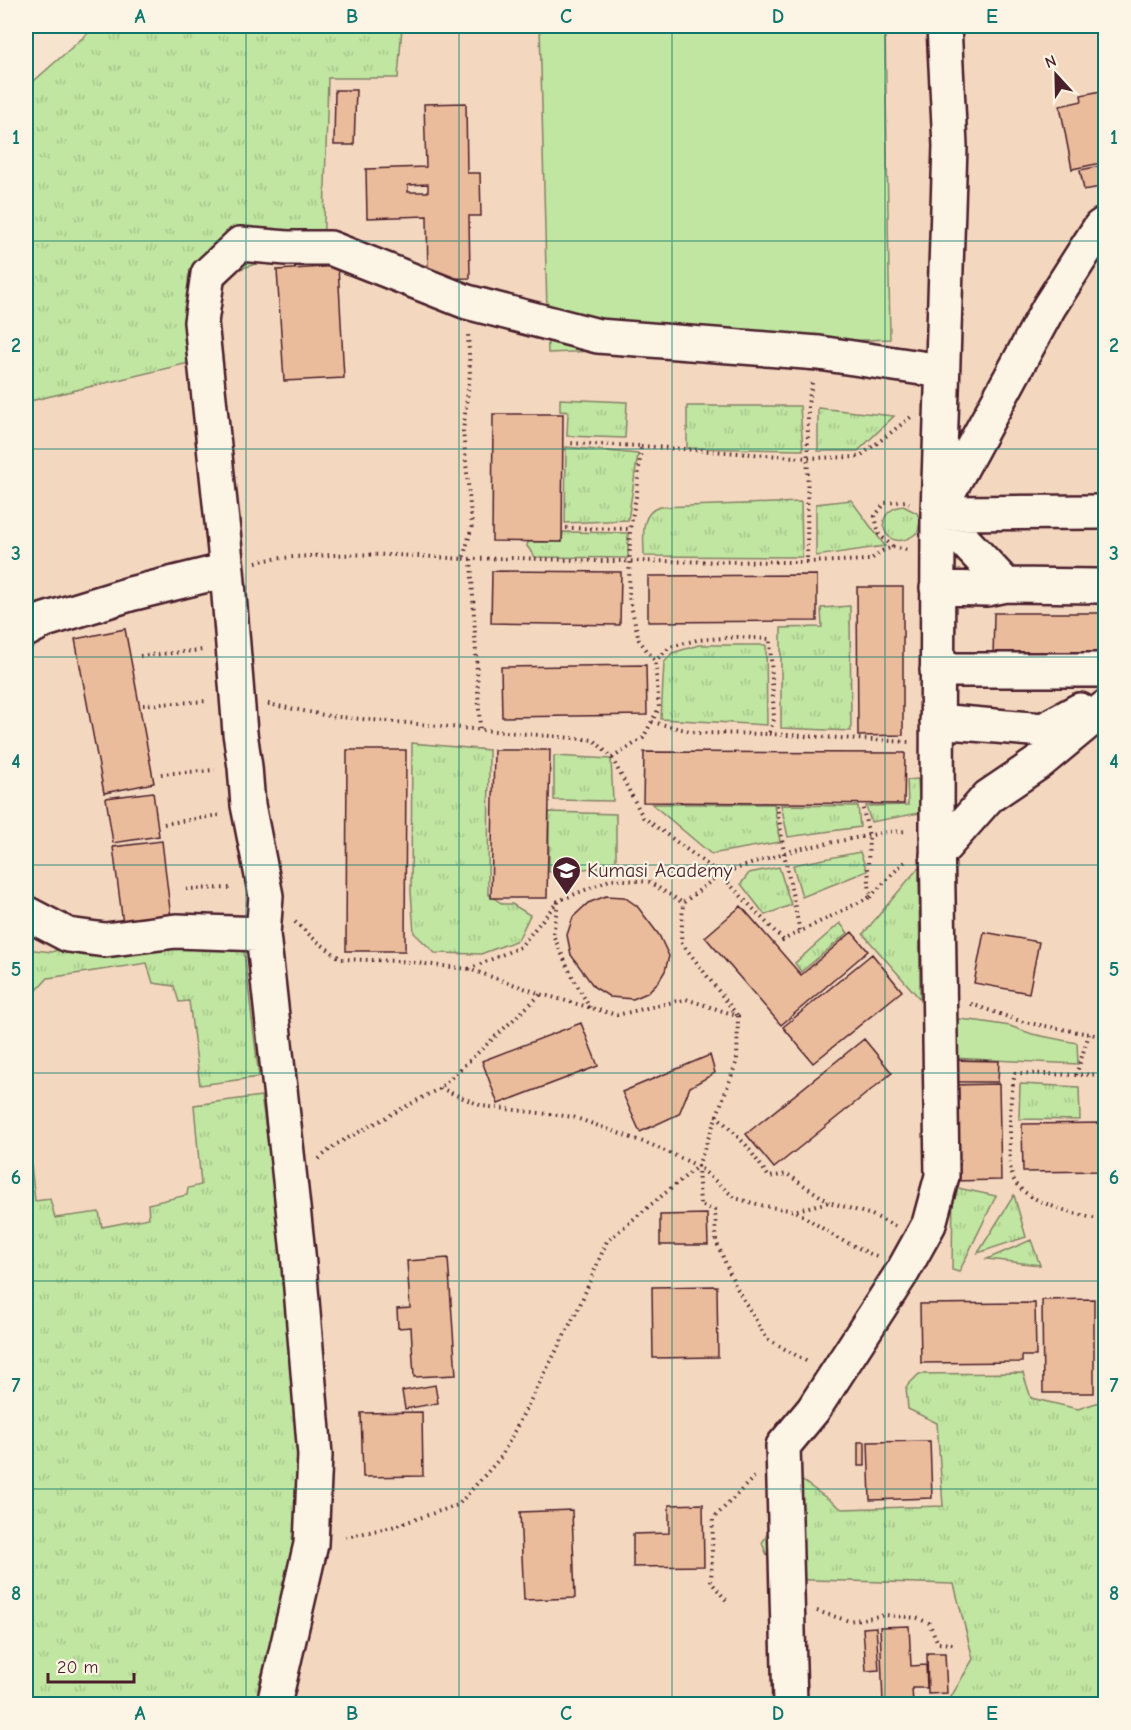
<svg xmlns="http://www.w3.org/2000/svg" width="1131" height="1730" font-family="'Comic Neue',sans-serif">
<style>
.built{fill:#f3d8bf}
.grass{fill:url(#grass-tufts);stroke:#858266;stroke-width:1.5}
.garden{fill:#c0e6a1;stroke:#858266;stroke-width:1.5}
.building{fill:#ebbc9b;stroke:#4a1f2b;stroke-width:1.5;fill-rule:evenodd}
.lines{fill:none;stroke-linecap:round;stroke-linejoin:round}
.minor-casing{stroke:#4a1f2b;stroke-width:38}
.path{stroke:#4a1f2b;stroke-width:4;stroke-dasharray:1.5 4.5;stroke-linecap:butt}
.minor{stroke:#fcf5e5;stroke-width:33}
.grid{fill:none;stroke:#0f766e;stroke-width:1.5;stroke-opacity:0.55}
.labels{text-anchor:middle;dominant-baseline:central;stroke-width:4.5;stroke-linejoin:round;paint-order:stroke}
.poi-label{font-size:20px;fill:#4a1f2b;stroke:#fcf5e5;text-anchor:start}
.neatline{fill:none;stroke:#0f766e;stroke-width:2}
.grid-label{font-size:20px;text-anchor:middle;font-weight:bold;fill:#0f766e}
</style>
<defs>
<pattern id="grass-tufts" width="24" height="20" patternUnits="userSpaceOnUse" patternTransform="scale(1.5)"><rect width="24" height="20" fill="#c0e6a1"/><path d="M3 7l-1-3M5 7V3M7 7l1-3M15 17l-1-3M17 17v-4M19 17l1-3" fill="none" stroke="#a6c58b"/></pattern>
</defs>
<rect width="100%" height="100%" fill="#f7e4cf"/>
<filter id="ink" filterUnits="userSpaceOnUse"><feTurbulence type="fractalNoise" baseFrequency=".0167" numOctaves="2"/><feDisplacementMap in="SourceGraphic" scale="12" xChannelSelector="R" yChannelSelector="G"/><feConvolveMatrix kernelMatrix="1 2 1 2 8 2 1 2 1" color-interpolation-filters="sRGB"/></filter>
<g filter="url(#ink)">
<path class="built" d="M96,26H1105V1704H26V86Z"/>
<path class="grass" d="M96,26H402L398,78H328L323,258H274L240,269L213,295L210,358L26,402V88Z
M560,399L627,402L625,438L567,436L568,412L560,411Z
M687,406H800L803,450L687,448Z
M818,408L894,416L858,451H818Z
M566,447L638,454L628,520L565,523Z
M851,500L885,546L816,556V504Z
M801,502L802,557L644,556C644,537 639,513 660,507Z
M903,506L917,513L920,521L918,532C885,560 868,510 903,506Z
M563,532L628,533V558L535,557L527,546L528,542H562Z
M850,606L851,731L781,728V628L822,627L821,608Z
M699,645H766L767,725L661,719L664,663L672,653Z
M412,743L489,750L488,894L503,904H512L530,915L518,940L481,954L435,953L414,933L411,892Z
M554,756L611,759L613,801L554,800Z
M918,779L920,813L871,822L866,806L908,805L907,780Z
M652,804H774L780,842L711,854Z
M781,805L858,806L860,827L788,837Z
M549,812L616,814V866L549,872Z
M860,852L867,871L802,897L793,865Z
M779,867L791,905L765,915L741,884L749,873Z
M919,867L920,999L863,934Z
M840,923L848,933L801,972L795,963Z
M113,927L243,943L259,1077L200,1085L189,1001L179,1002L174,986L153,983L147,963L48,978L26,1002V949L52,952Z
M1020,1084L1079,1087L1080,1120L1019,1119Z
M261,1096L288,1277L302,1482L289,1589L259,1683L256,1704H26V1120L35,1201L50,1199L55,1218L99,1212L102,1227L149,1218L148,1204L187,1195L188,1188L201,1185L194,1105Z
M953,1187L996,1196L959,1272L952,1270Z
M1014,1195L1026,1237L978,1253Z
M1031,1240L1040,1265L987,1259Z
M1023,1373L1031,1398L1078,1409L1105,1400V1704H947L973,1659L954,1584L777,1579L762,1543L800,1479L842,1509L943,1506L937,1423L908,1409L906,1387L919,1374Z"/>
<path class="garden" d="M540,26H885L890,339L548,353Z
M959,1019L978,1021L1010,1026L1032,1034L1077,1043L1078,1064L950,1058V1028Z"/>
<path class="building" d="M335,90H356L354,145H334Z
M1106,90V162L1072,169L1060,106L1082,101L1081,95Z
M466,103L467,173H480L481,216H469L470,278L428,279L427,216L367,218L366,169L426,167L424,104ZM428,184V192H408V185Z
M1106,165V186L1084,190L1080,170Z
M338,266L344,378L284,381L277,270Z
M493,414H563L562,542L492,541Z
M492,571L621,572L620,625L491,623Z
M817,575V621L648,622V576Z
M857,587H903V735L858,736Z
M994,613H1106V659H993Z
M125,629L154,783L104,793L75,639Z
M646,665L647,715L502,717L501,667Z
M347,750H406L405,951H346Z
M494,750H550L547,898H491Z
M644,752L905,753L904,804L643,802Z
M153,792L159,836L113,843L106,798Z
M162,841L171,918L123,924L113,847Z
M606,896L624,897L637,906L659,935L669,956L665,971L659,981L647,993L633,999L610,997L594,987L571,955L567,935L573,917L588,903Z
M741,906L801,975L852,932L868,951L781,1025L705,937Z
M984,932L1039,942L1029,993L974,983Z
M872,954L902,991L813,1063L783,1027Z
M581,1023L598,1066L498,1104L482,1061Z
M864,1039L892,1073L774,1168L746,1134Z
M710,1055L715,1073L690,1087L679,1114L640,1132L622,1092Z
M950,1060L999,1061L998,1082H950Z
M999,1084L1001,1180L951,1181L949,1085Z
M1106,1123V1171L1023,1172L1022,1124Z
M707,1214L708,1245H660V1215Z
M448,1258L456,1375L414,1377L411,1327L398,1328L397,1309L410,1308L407,1261Z
M717,1286L718,1357L653,1358L652,1287Z
M1094,1299V1393H1043L1042,1300Z
M1035,1303L1036,1356H1022V1362L921,1363L920,1304Z
M435,1385L438,1403L405,1409L402,1391Z
M422,1412L423,1476L363,1477L361,1413Z
M930,1441L932,1498L870,1500L868,1442Z
M858,1442H865V1466H858Z
M703,1504L704,1566L633,1567V1534L669,1533V1505Z
M572,1510L575,1598L524,1600L520,1512Z
M909,1626L911,1666L926,1665L927,1688H912L913,1704H883L880,1627Z
M876,1627L879,1670L866,1671L863,1628Z
M927,1653H945L947,1693L928,1694Z"/>
<g class="lines">
<defs>
<path id="minor" d="M941,506L1049,307L1100,227L1106,223
M1106,512L938,513L1006,585L1099,586L1106,588
M937,588L987,589L1006,585
M26,630L45,620L130,594L227,570
M937,670H1106
M937,721L1043,730L1080,710
M937,855L988,797L1041,761L1106,707
M26,913L68,935L105,940L176,931L263,934
M274,1704L311,1544L315,1455L298,1253L263,934L266,896L248,805L245,767L240,733L227,570L201,322L208,274L240,244L287,248H330L467,302L598,336L819,353L942,371
M790,1704L783,1446L813,1410L903,1271L929,1224L942,1176L937,829L938,513L950,146L944,26"/>
</defs>
<use href="#minor" class="minor-casing"/>
<path class="path" d="M641,446L808,458L859,457L911,417
M566,528L630,529L637,492L641,446L568,443
M893,547L907,550
M463,559L516,558L596,561L807,562L808,404L812,383
M471,559L480,729
M256,562C274,558 292,557 311,556C362,553 412,555 463,559L472,526L463,431L470,374L468,333
M807,562L870,560L882,551L893,547L879,534L875,516L885,503L906,501L909,503
M140,656L203,650
M268,704L329,716L594,740L612,758L643,817L720,874L783,940L870,897L868,867L869,836L862,805
M143,705L208,701
M652,722L698,733L769,734L774,719L770,639L738,637L697,640L670,647L655,661
M769,734L909,742
M612,758L643,738L659,708L655,661L639,640L629,597L630,529
M161,774L215,770
M777,805L784,853L800,932
M164,824L219,815
M186,889L233,888
M870,897L907,859
M558,902L553,935L572,976L590,1008
M295,922L313,938L341,959L399,961L469,969L541,994L617,1015L686,999L738,1016L737,1061L698,1166L607,1241L579,1307L501,1457L458,1505L392,1527L342,1538
M469,969L520,947L558,901L612,879L649,882L683,903
M971,1004L1023,1022L1106,1037
M737,1015L681,942L683,903L720,874L784,853L803,848L887,832L907,831
M1106,1074L1076,1075L1015,1073C1010,1097 1010,1114 1010,1138C1010,1151 1008,1168 1014,1180C1026,1204 1081,1215 1106,1221
M1076,1075L1089,1034
M440,1088L482,1106L573,1117L652,1145L698,1166L735,1198L764,1206L796,1211L837,1238L871,1254L877,1256
M716,1115L746,1145L769,1177L787,1174L829,1202
M319,1159L335,1145L440,1088L541,994
M698,1166L700,1205L715,1210L716,1241L735,1285L767,1339L808,1362
M797,1210L829,1202L872,1215L895,1226
M726,1600L711,1582L713,1519L754,1477
M817,1611L849,1621L885,1615L917,1618L929,1623L938,1643L954,1644"/>
<use href="#minor" class="minor"/>
</g>
</g>
<path class="grid" d="M246,26V1704M459,26V1704M672,26V1704M885,26V1704M26,241H1106M26,449H1106M26,657H1106M26,865H1106M26,1073H1106M26,1281H1106M26,1489H1106"/>
<defs>
<symbol id="school-pin" viewBox="-11 -11 22 30"><path d="M0 17L-7.5 6A9.5 9.5 0 1 1 7.5 6Z" fill="#4a1f2b" stroke="#fcf5e5"/><path d="M0-5L7-2L0 1L-7-2ZM-4 1L0 2.5L4 1V4Q0 6-4 4Z" fill="#fff"/></symbol>
</defs>
<g fill-rule="evenodd">
<use href="#school-pin" x="550" y="854" width="33" height="45"/>
</g>
<g class="labels">
<g class="poi-label">
<text x="587" y="870">Kumasi Academy</text>
</g>
</g>
<rect width="1131" height="1730" fill="none" stroke="#fcf5e5" stroke-width="66"/>
<g transform="translate(1056 75) rotate(338)" stroke="#fcf5e5" stroke-width="4.5" paint-order="stroke">
<path d="M0-4.5L10 22L0 15L-10 22Z" fill="#4a1f2b"/>
<text y="-9" font-size="16" font-weight="bold" text-anchor="middle" fill="#4a1f2b">N</text>
</g>
<path d="M48 1673v9h86v-9" fill="none" stroke="#4a1f2b" stroke-width="3"/>
<text x="57" y="1673" font-size="18" fill="#4a1f2b" stroke="#fcf5e5" stroke-width="4.5" paint-order="stroke">20 m</text>
<rect x="33" y="33" width="1065" height="1664" class="neatline"/>
<g class="grid-label">
<text x="140" y="23">A</text>
<text x="352" y="23">B</text>
<text x="566" y="23">C</text>
<text x="778" y="23">D</text>
<text x="992" y="23">E</text>
<text x="16" y="144">1</text>
<text x="1114" y="144">1</text>
<text x="16" y="352">2</text>
<text x="1114" y="352">2</text>
<text x="16" y="560">3</text>
<text x="1114" y="560">3</text>
<text x="16" y="768">4</text>
<text x="1114" y="768">4</text>
<text x="16" y="976">5</text>
<text x="1114" y="976">5</text>
<text x="16" y="1184">6</text>
<text x="1114" y="1184">6</text>
<text x="16" y="1392">7</text>
<text x="1114" y="1392">7</text>
<text x="16" y="1600">8</text>
<text x="1114" y="1600">8</text>
<text x="140" y="1720">A</text>
<text x="352" y="1720">B</text>
<text x="566" y="1720">C</text>
<text x="778" y="1720">D</text>
<text x="992" y="1720">E</text>
</g>
</svg>
